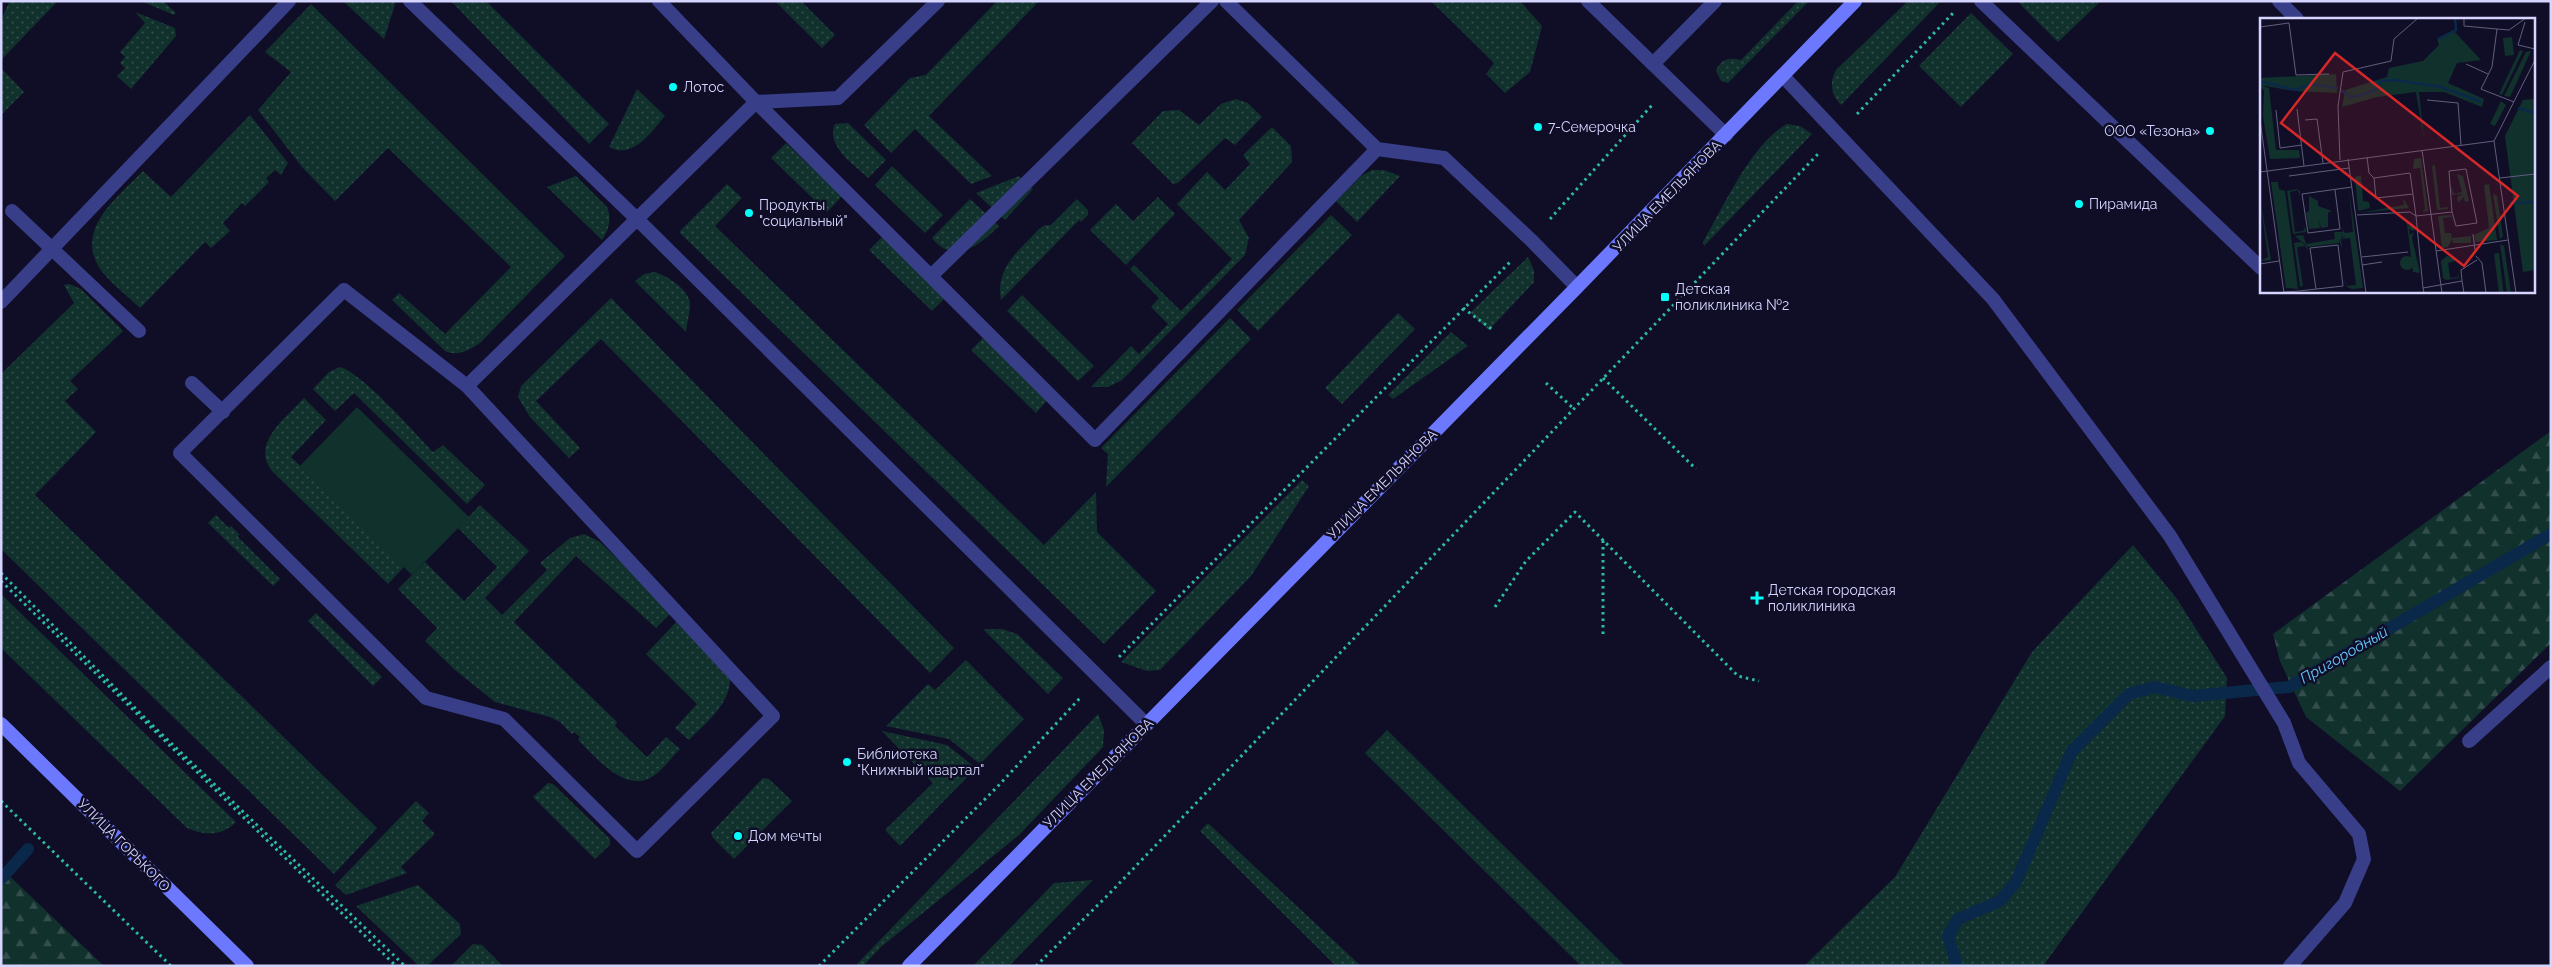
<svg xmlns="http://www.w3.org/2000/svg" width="2552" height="967" font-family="Raleway,sans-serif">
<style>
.grass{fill:url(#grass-dots)}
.forest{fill:url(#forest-firs)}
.garden{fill:#11312d}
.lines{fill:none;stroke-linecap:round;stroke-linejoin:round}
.stream{stroke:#0a294a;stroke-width:12}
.path{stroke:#2bbda3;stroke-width:3;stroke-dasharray:2.5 4;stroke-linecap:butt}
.service{stroke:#383e88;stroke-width:14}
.minor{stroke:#383e88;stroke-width:14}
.secondary{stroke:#6c79ff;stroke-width:14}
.poi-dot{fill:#01fffb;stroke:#100e27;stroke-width:2}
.labels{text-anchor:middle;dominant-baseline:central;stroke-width:5;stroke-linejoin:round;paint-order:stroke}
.poi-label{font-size:14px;fill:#d5d5ff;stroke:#100e27;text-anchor:start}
.street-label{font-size:14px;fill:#d5d5ff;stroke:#100e27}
.water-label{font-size:15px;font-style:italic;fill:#63c9ff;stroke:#100e27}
.inset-river{fill:none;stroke:#0a294a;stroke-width:2.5}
.inset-road{fill:none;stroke:#5f5e7d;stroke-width:1}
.view{fill:#d62828;fill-opacity:0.15;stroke:#d62828;stroke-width:2.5}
.inset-edge{fill:none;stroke:#d5d5ff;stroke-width:2.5}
</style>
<defs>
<pattern id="grass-dots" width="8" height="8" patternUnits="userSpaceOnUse" patternTransform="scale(1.25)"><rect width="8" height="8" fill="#11312d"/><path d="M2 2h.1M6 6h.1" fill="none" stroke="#334e4c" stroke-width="1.8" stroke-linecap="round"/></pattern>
<pattern id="forest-firs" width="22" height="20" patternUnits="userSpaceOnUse" patternTransform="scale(1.25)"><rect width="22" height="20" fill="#11312d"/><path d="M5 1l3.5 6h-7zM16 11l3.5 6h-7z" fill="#334e4c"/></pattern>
</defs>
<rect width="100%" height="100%" fill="#100e27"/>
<path class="grass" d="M10,1H58L1,60V19Z
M141,1H163L176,13L174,15Z
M343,1H396L384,39Z
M451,1H486L609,124L589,144Z
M775,1H801L835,35L822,48Z
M997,1H1039L929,116L992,176L971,184L915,129L891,153L864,125L910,78L926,75Z
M1431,1H1520L1542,26L1530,72L1505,93L1486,74L1494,63Z
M1798,1H1809L1728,83L1721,81L1716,71C1721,59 1729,57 1741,60Z
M1908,1H1941L1841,105C1831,94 1829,83 1836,70Z
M2017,1H2101L2058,42Z
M311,4L565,256L481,342C470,350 458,357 445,351L392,300L399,293L445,334L511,267L388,148L335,201L302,167L258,110L291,72L265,52Z
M135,12L175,28L176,36L131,89L117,76L125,68L120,63L125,57L120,52L145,23Z
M1971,13L2013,54L1961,107L1919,66Z
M1,68L24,92L1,115Z
M637,89L665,116C651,132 633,160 609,147Z
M1236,99L1248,103L1262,117L1235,145L1225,138L1178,183L1173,184L1132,143L1163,111L1179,110L1199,125L1221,104Z
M250,115L288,163L281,175L275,170L266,178L269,182L245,206L242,203L223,223L230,231L211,248L205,242L140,308C128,296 111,284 101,270C73,230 118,197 143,171L171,197Z
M848,123L886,160L868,178C855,165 825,146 835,124Z
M1787,124L1800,126L1812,134L1704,246L1703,242C1724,206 1751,144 1787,124Z
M1272,127L1291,146L1292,162L1239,220L1249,238L1245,255L1122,380L1108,387H1091L1131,346L1139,354L1168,324L1151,307L1159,298L1130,269L1134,265L1181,311L1232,259L1177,204L1207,172L1225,190L1250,164L1243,155Z
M786,143L842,196L827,212L771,158Z
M892,166L943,215L925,233L875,185Z
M1372,170H1384L1400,176L1357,222L1336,201L1361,176Z
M576,176L607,207C612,219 609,229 602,240L547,187Z
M1019,176L1033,189L1005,220L976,193Z
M727,184L742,198L715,226L1044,545L1096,492L1097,532L1156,591L1104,644L679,232Z
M1158,197L1175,214L1126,265L1090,230L1116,204L1133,221Z
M970,199L999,226C980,245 954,266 932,238Z
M1077,199L1088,210V215L1081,222L1079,220L1001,300C995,267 1019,251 1039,229L1045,225H1051Z
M1331,215L1352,235L1258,331L1237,310Z
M883,236L946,297L932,311L869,250Z
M1528,257L1534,270V282L1489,330L1470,313Z
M655,272C667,276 690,290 690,304C690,313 687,323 686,332L635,281L644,274Z
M69,284L81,289L123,331L70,381L78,389L65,401L96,432L35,495L377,828L334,874L1,549V374L74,303L64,285Z
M1022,295L1094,366L1078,381L1007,311Z
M611,298L954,648L930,673L601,339L536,401L580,448L569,458L530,417L518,397L521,386Z
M1398,313L1415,329L1342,404L1325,388Z
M1230,318L1251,339L1106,487L1108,454L1101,448Z
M1451,332L1468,346L1393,399L1388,395Z
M985,336L1049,398L1036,413L971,350Z
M340,367C361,372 416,434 433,452L443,445L485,485L467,504L354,393L335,411L313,389L329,372Z
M304,398L326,420L291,457L404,567L388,584L272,471C250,443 287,417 304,398Z
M1302,480L1309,486L1251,576L1160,670L1147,671L1121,662Z
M480,505L529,551L485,598L502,615L547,570L540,563L570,538L584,534L600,542L672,612L656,628L576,556L514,622L617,722L615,726L647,757L666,737L680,749C672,757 665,767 656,774C627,797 597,758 578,740L580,737L574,732L572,734L560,722L550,717L495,702L455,670L425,641L437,628L398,589L425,562L464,601L497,567L458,528Z
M216,515L229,528L231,526L239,534L238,537L280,579L273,586L208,523Z
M2133,545L2177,599L2227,678L2225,716L2043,966H1804L1895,877L2032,652Z
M1,594L236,822C222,836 205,836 187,828L1,648Z
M316,613L382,677L373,686L308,621Z
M680,618L730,675C732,703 707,721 689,740L675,728L697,704L646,654Z
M983,629H1002L1017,634L1063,678L1048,694Z
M966,660L1024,719L980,764L949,739L886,726L928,684L935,690Z
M1098,714L1104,730L1103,747L1019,835L881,947L863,966H855Z
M1387,730L1625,966H1581L1365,753Z
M882,731L947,745L976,768L900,846L885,830L933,783Z
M763,778L769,779L792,801L734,859L713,838L711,833Z
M548,783L553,784L610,839V845L595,859L533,797Z
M416,801L429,813L422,821L435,834L401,867L407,873L346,895L335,885Z
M1208,823L1361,966H1336L1200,831Z
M1093,880L1009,966H973L1054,883Z
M418,885L460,924L461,934L427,966H419L356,906Z
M473,944L482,945L503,966H451Z"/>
<path class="forest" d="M2551,431V643L2400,791L2306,717L2280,661L2273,634Z
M1,868L104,966H1Z"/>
<path class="garden" d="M357,407L469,517L412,575L300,466Z"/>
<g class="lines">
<path class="stream" d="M1,879L28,849
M1957,966L1948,936L1958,919L2000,901L2016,882L2072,751L2129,694L2155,687L2192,696L2289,687L2551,534"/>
<path class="path" d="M1857,114L1955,11
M1550,219L1653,104
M1463,308L1493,330
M1603,378L1696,469
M1546,383L1574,409
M1,573L150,723L405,966
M1,581L396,966
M1495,607L1526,561L1575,512L1738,676L1759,681
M1603,634V540
M1119,657L1512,260
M1,801L171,966
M819,966L999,785L1080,698
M1036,966L1110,893L1818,154"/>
<path class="service" d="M410,1L638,220L1146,724
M659,1L756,102L838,98L938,1
M1226,1L1377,149
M1981,1L2261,268
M2279,1L2297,19
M1653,64L1715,1
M1783,76L1993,299L2170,536L2284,723L2299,763L2359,834L2364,859L2345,903L2290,966
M12,211L139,331
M931,276L1212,1
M1,302L289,1
M192,383L223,412
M467,386L344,290L180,453L426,698L504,719L637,851L773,716L467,386L756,102L1095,440L1377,149L1444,158L1531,240L1577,287
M2469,741L2551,667"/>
<path class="minor" d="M1588,1L1726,135"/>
<path class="secondary" d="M1,724L247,966
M909,966L1577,287L1855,1"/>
</g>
<g class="poi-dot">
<circle cx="673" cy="87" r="5"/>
<circle cx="1538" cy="127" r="5"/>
<circle cx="2210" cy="131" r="5"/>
<circle cx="2079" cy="204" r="5"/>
<circle cx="749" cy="213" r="5"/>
<rect x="1660" y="292" width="10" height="10" rx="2.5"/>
<path d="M1754.5 590.5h5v5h5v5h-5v5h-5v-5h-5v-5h5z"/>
<circle cx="847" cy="762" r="5"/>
<circle cx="738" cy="836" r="5"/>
</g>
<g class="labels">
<g class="poi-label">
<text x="683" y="87">Лотос</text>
<text x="1548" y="127">7-Семерочка</text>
<text x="2200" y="131" text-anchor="end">ООО «Тезона»</text>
<text x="2089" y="204">Пирамида</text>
<text x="759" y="205">Продукты<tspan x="759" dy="16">"социальный"</tspan></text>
<text x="1675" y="289">Детская<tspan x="1675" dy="16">поликлиника №2</tspan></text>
<text x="1768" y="590">Детская городская<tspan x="1768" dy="16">поликлиника</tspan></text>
<text x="857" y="754">Библиотека<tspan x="857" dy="16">"Книжный квартал"</tspan></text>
<text x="748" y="836">Дом мечты</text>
</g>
<g class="street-label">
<text transform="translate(1667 196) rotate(-46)">УЛИЦА ЕМЕЛЬЯНОВА</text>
<text transform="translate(1382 484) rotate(-45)">УЛИЦА ЕМЕЛЬЯНОВА</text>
<text transform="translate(1098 773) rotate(-45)">УЛИЦА ЕМЕЛЬЯНОВА</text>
<text transform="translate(124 845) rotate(45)">УЛИЦА ГОРЬКОГО</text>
</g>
<g class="water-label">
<text transform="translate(2344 655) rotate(-30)">Пригородный</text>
</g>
</g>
<g transform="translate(2260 18)">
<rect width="275" height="275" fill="#100e27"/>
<path d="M193,12L221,42L197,45L188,65L224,81L222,89L184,74H159L164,121L156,74L117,79L82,89L85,72L127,59L129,50L163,43L179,27L177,21ZM252,19L254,37L245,38L243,20ZM260,32L263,33L242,77L239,76ZM271,33L250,79L244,78L266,34ZM0,67L9,70L16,132H39L40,140L10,141L3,98L4,73ZM241,83L246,87L235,108L230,106ZM161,140L168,193L162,194L165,191L160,150L153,151L154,141ZM175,147L180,190L188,189L189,183L188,191L177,192L172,148ZM197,156L203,158L209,183L205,184L204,179L198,185L197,179L203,176L192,177L190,166L194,176L202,174ZM101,157L103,183L109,184L110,190L98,193L95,159ZM11,164H18L19,171L25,173L38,271L26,270ZM229,166L237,222L216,224L214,217L229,210L224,167ZM37,171L40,173V178L38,172L30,174L35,214L43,213L45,209L46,214L33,216L27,173ZM89,172L103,270L92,271L87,269L86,267L84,258L87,268L96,267L90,220L81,221L82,230L80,225L81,220L86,219H82L83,215L79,225L48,229L35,218L43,217L46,226L75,221L74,214H83L82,210L85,215L93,214ZM233,176L237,178L243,218L240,221ZM49,178L58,183V188L72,193L68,195V209L61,210L59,202L60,210L49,211L46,195L49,193ZM143,180L149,190L98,195L144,187ZM0,181L11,242L0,243L8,239ZM191,197L193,204L191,199L183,200L185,215H191L192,220L211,218V225H193L192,221L188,229L182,230L178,198ZM146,198L149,208H154V213L149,211L150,217L154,214L152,220L160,255L153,254ZM41,224L47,229L48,233L45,228L37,229L43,268L40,269L34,225ZM240,226L244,228L251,275H247ZM239,235L243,270L244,275H239L234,236ZM192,237L195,243L188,245L190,260L198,259L199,255V259L198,260L186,262L183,260L181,243L187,238L193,240Z" fill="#11312d"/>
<path d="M76,56L77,75L34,73L0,67V60ZM275,81V252L263,254L245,118L263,82Z" fill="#11312d"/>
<path d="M140 245a7 7 0 1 1 14 0a7 7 0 1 1-14 0Z" fill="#11312d"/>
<path class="inset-river" d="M178,21L196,12L195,0M0,63L35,72L50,66L78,70M81,72L90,79L98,78L117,71L121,63L135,62L181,69L222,84M258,90L275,95M250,185L275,184"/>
<path class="inset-road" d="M204,0V8L237,11M265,4L258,27L275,31M0,9L29,5L36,57L69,56M206,46L228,56M167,82L198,85L201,127M254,84L221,71L232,49L237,11L249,12L266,0M37,91L44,148M16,92L20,130L42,127M0,102L24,275M45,102L57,101L63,145M162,132L182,275M107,139L109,155L114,160L150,155L156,198L192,194L189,153L206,151L217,205L196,208L192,194M88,141L106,275M80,142L78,88L83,54L131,43L134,21L158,0M0,154L234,123M29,158L89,150M114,160L116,180L153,176M240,160L275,156M75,172L80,211L48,215L42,176L92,169M97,197L150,194L156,198L163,270M213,216L215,232M176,233L248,222M216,238L222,245L226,275M102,239L148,234M0,246L19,243M102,247L122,244M202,263L201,252L217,242M24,274L39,273L83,268L78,227L50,230L56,271M164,275L163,270L202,263L204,275M256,275L234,123L275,42"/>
<path class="view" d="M75,35L258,178L204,248L21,105Z"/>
<rect width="275" height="275" class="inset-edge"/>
</g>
<rect width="2552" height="967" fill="none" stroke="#d5d5ff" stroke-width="5"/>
</svg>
